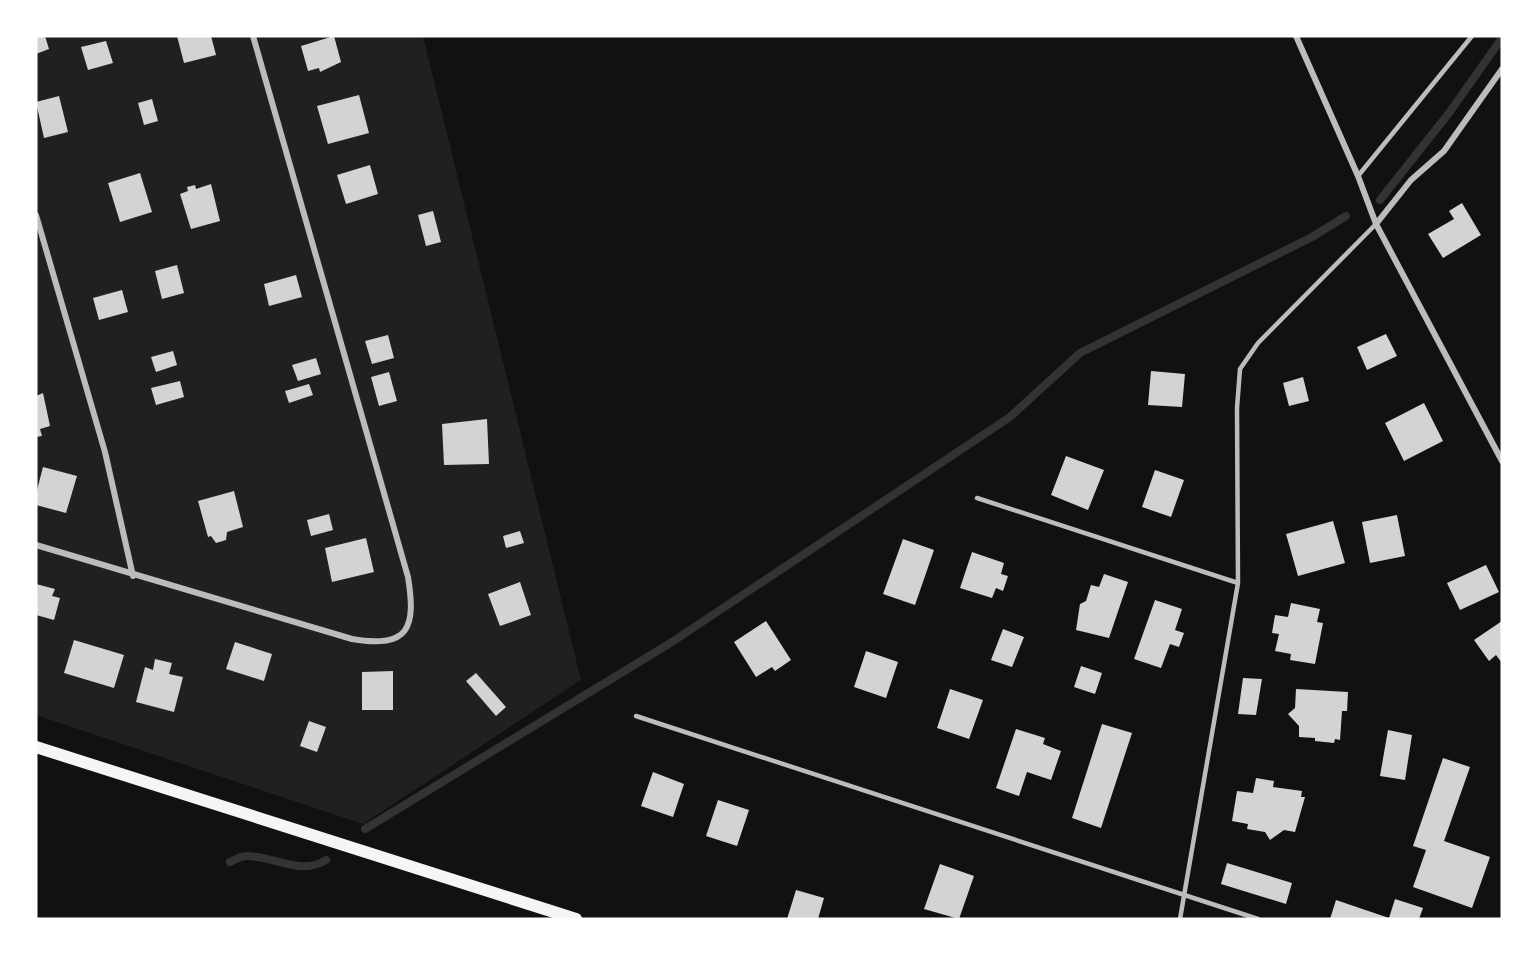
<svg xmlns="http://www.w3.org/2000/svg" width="1538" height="955" font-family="Barlow,sans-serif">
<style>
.green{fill:#202020}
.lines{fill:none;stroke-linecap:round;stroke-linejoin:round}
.stream{stroke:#333;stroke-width:8}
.building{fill:#d3d3d3}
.service{stroke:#bcbcbc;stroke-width:4.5}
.minor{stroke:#bcbcbc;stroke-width:6}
.secondary{stroke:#f5f5f5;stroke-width:12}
</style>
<rect width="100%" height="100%" fill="#111"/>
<path class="green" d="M36,36H423L581,680L363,824L36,715Z"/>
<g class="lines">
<path class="stream" d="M1380,200L1449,113L1502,38
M365,829L672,642L1010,417L1080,353L1312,237L1346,216
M230,862C235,860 242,855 248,856C274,856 301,876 326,860"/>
</g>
<path class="building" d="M36,36H45L49,49L36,54Z
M177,36H211L216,55L184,63Z
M334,36L341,62L320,72L319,68L308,71L301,46Z
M106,41L113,63L88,70L81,47Z
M359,95L369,133L328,144L317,106Z
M59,96L68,132L44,138L36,102Z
M152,99L158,121L144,125L138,103Z
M370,165L378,194L346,204L337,175Z
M140,173L152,212L120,222L108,183Z
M211,184L220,221L191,229L180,194L188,191L187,187L195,185L196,189Z
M1462,203L1481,235L1443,258L1428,234L1454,219L1449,211Z
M433,211L441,242L426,246L418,215Z
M177,265L184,293L162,299L155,271Z
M296,275L302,297L269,306L264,284Z
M122,290L128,312L99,320L93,298Z
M1386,334L1397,356L1367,370L1357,347Z
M388,335L394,358L372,364L365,341Z
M173,351L177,365L156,372L151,357Z
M316,358L321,374L298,381L292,365Z
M1151,371L1185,374L1182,407L1148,405Z
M389,372L397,401L379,406L371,377Z
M1303,377L1309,401L1289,406L1283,383Z
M180,381L184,397L156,405L151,388Z
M309,384L313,395L289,403L285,391Z
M43,393L50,426L40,429L42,436L36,437V396Z
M1424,403L1443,441L1404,461L1385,423Z
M487,419L489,464L444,465L442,424Z
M1066,456L1104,470L1088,510L1051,495Z
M43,467L77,476L66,513L36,505V494Z
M1155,470L1184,480L1171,517L1142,507Z
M234,491L243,527L227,532L226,540L216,543L211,536L208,537L198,501Z
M329,514L333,530L311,536L307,520Z
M1397,515L1405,556L1370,563L1362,522Z
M1333,521L1345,563L1298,576L1286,534Z
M520,531L524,543L506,548L503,536Z
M366,538L374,572L332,582L325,548Z
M903,539L934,550L915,605L883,594Z
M972,552L1004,563L1001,574L1008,576L1003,591L996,588L992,598L960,588Z
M1486,565L1499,592L1460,610L1447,583Z
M1104,574L1128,582L1109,638L1076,630L1080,604L1086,601L1091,585L1099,587Z
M520,582L531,615L500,626L488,594Z
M36,584L55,589L52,596L60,598L54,620L36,615Z
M1155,600L1182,609L1175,630L1184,633L1179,647L1170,644L1161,668L1134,659Z
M1291,603L1320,609L1317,622L1323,623L1315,664L1290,660L1291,654L1275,651L1279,634L1272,633L1275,615L1288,617Z
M766,621L791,660L775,671L772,667L756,677L734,642Z
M1502,621V663L1496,655L1489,661L1474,640Z
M1003,629L1024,637L1012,667L991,660Z
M74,640L124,655L114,688L64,673Z
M235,642L272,654L264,681L226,669Z
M866,651L898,662L886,698L854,687Z
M155,659L172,663L169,674L183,677L174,712L136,702L145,667L153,670Z
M1081,666L1102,673L1095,694L1074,687Z
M393,671V710H362V672Z
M476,673L506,707L496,716L466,681Z
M1243,678L1262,679L1256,715L1238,714Z
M950,689L983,700L969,739L937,728Z
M1296,689L1348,692L1347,711H1342L1340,740L1335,739L1334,743L1315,741V738L1299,737V726L1288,714L1295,708Z
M309,721L326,727L317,752L300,746Z
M1102,724L1132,733L1101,828L1072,818Z
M1016,729L1045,738L1043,744L1061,751L1051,780L1027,772L1019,796L996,788Z
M1388,730L1412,735L1405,780L1380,776Z
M1443,758L1470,767L1444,841L1490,857L1472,908L1413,887L1426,850L1413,846Z
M653,772L684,784L673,817L641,806Z
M1256,778L1274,781L1273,787L1302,791L1301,797H1305L1295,832L1284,830L1270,840L1265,832L1247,829L1248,824L1232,821L1237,791L1253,793Z
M718,800L749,810L737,846L706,836Z
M1227,863L1292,883L1286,904L1221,884Z
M940,864L974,876L959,919L924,909Z
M796,890L824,898L818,919H787Z
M1395,899L1423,908L1419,919H1330L1336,900L1389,918Z"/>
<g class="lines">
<path class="service" d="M1358,176L1472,36
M977,498L1238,583
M636,716L1258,919
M1180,919L1238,583L1237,408L1240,369L1258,343L1376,224"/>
<path class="minor" d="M1296,36L1358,176L1376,224L1502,461
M36,215L105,452L133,576
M1376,224L1411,180L1444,151L1502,69
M36,545L352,639C410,649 416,627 408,577L253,36"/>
<path class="secondary" d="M36,747L576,919"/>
</g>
<rect width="1538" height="955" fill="none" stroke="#ffffff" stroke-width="75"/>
</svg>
